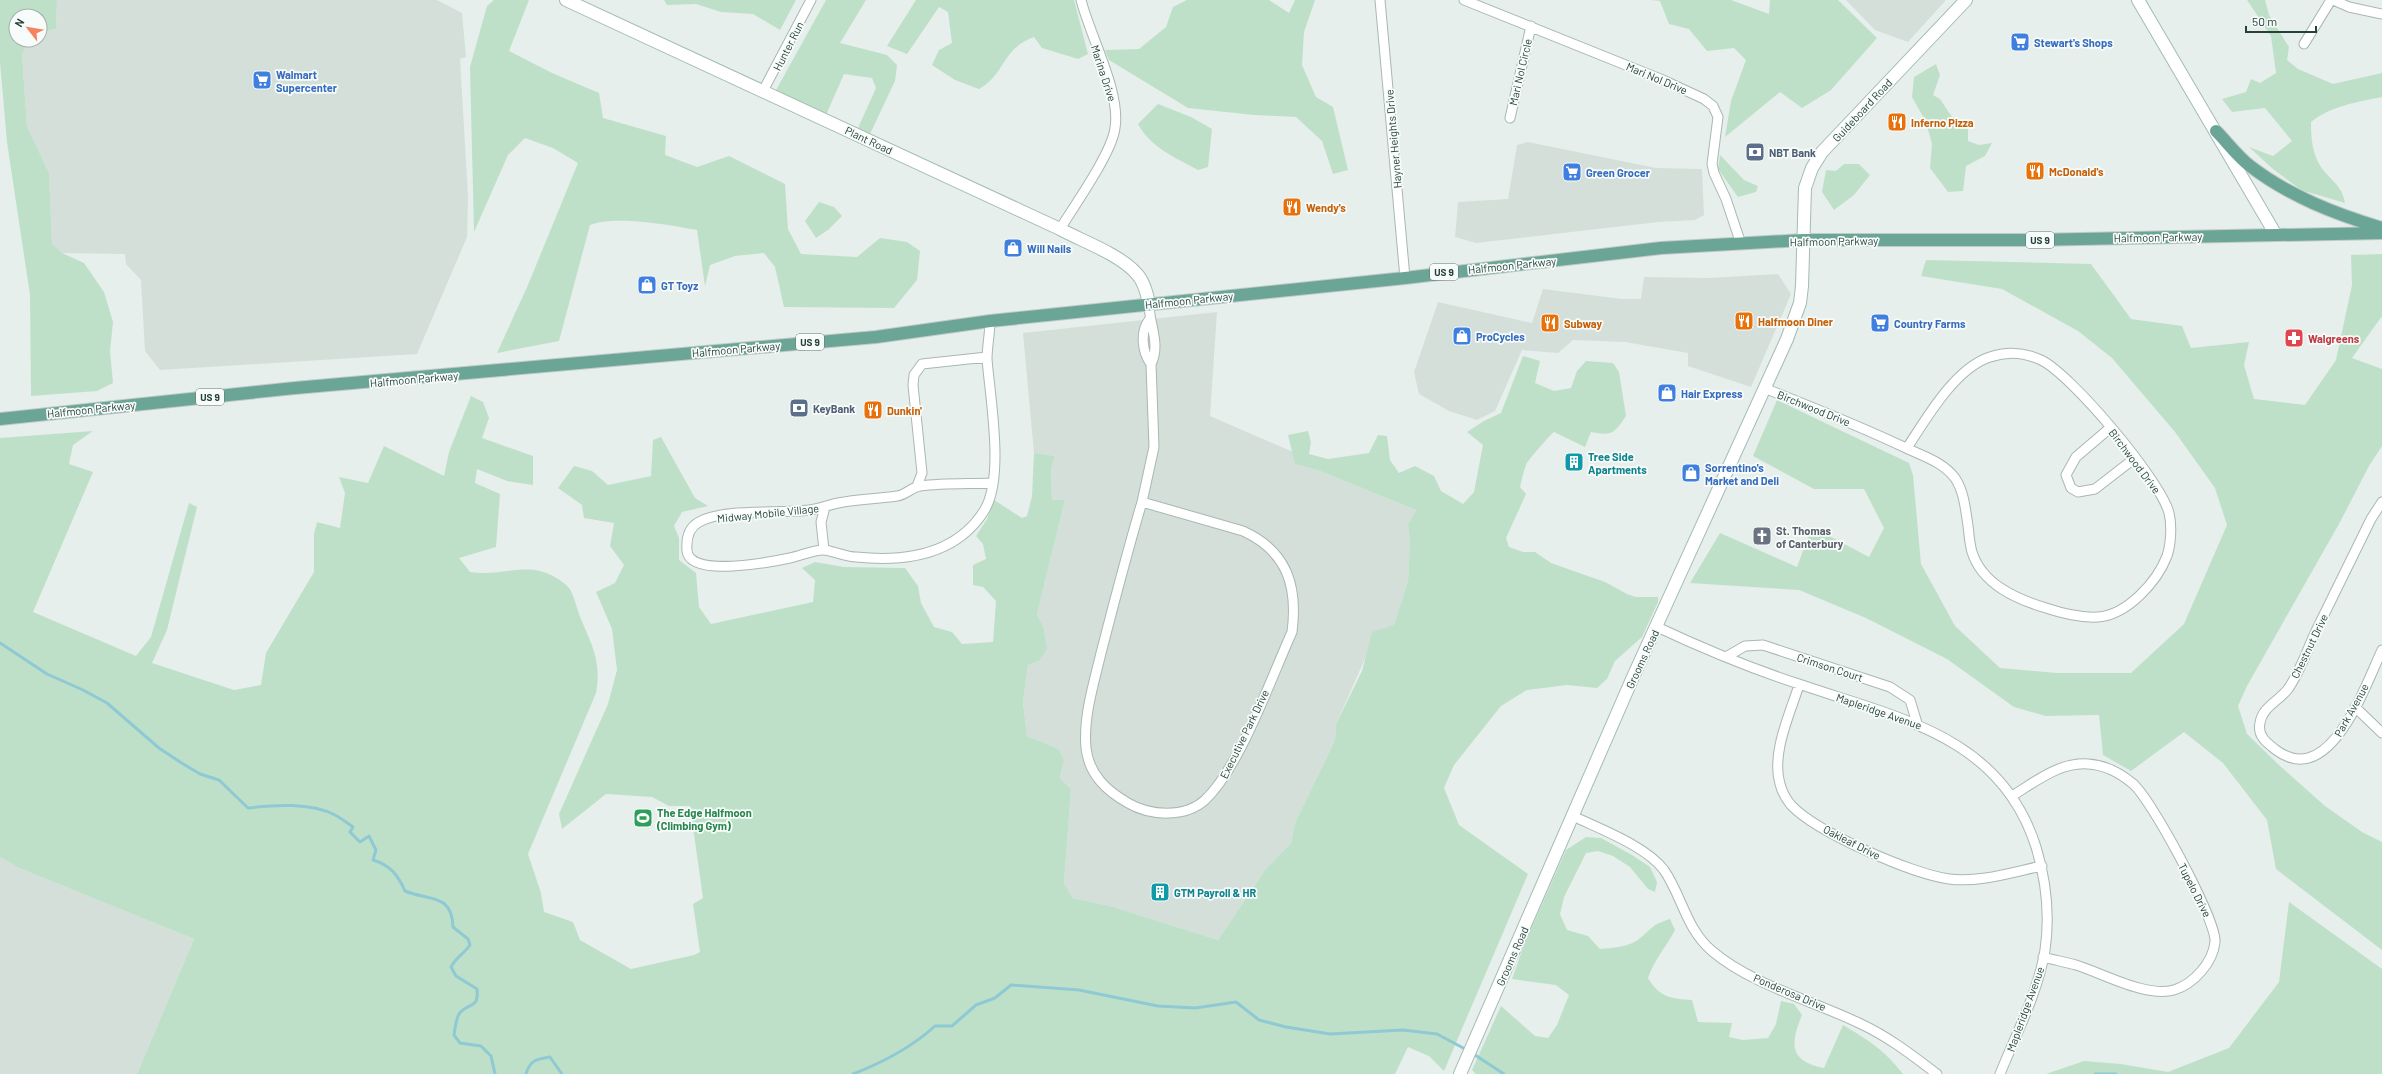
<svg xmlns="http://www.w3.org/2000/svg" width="2382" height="1074" font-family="Barlow,sans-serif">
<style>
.built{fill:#d4dfda}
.green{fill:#bfe0c8}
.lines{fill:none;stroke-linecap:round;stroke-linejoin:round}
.stream{stroke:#8ec9d4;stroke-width:3}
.street-casing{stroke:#a8b8b2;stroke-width:11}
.secondary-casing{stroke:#a4bbb3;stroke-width:14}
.primary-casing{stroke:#c2cac8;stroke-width:14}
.street{stroke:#fff;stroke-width:9}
.secondary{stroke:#fff;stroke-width:12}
.primary{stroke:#6aa596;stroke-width:12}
.labels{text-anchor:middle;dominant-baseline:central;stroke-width:3.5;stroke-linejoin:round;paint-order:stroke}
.shield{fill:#f7fbf9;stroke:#637a73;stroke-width:1}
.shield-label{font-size:10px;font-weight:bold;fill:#24423a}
.shop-label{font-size:11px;font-weight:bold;fill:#366cbe;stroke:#f7fbf9;text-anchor:start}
.street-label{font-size:11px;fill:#24423a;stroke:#f7fbf9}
.food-label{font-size:11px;font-weight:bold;fill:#c56008;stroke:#f7fbf9;text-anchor:start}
.service-label{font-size:11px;font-weight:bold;fill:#4e5e75;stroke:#f7fbf9;text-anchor:start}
.health-label{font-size:11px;font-weight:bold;fill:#be3a42;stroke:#f7fbf9;text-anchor:start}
.culture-label{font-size:11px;font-weight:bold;fill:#0d838f;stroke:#f7fbf9;text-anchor:start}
.worship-label{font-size:11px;font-weight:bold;fill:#5b616d;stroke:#f7fbf9;text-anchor:start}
.leisure-label{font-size:11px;font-weight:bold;fill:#27864d;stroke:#f7fbf9;text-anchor:start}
</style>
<rect width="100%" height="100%" fill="#e6efeb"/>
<path class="built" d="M57,0H437L462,13L466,57L460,59L468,196L467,237L417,354L160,370L145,351L141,280L126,264L125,254L62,253L52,243L49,173L27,126L22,54L30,40H40V33L56,29Z
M1846,0H1946L1908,42L1875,30Z
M1528,142L1656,168L1702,169L1704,215L1695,220L1658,222L1476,243L1455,237L1458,202L1508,199L1517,145Z
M1778,274L1791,294L1751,387L1688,366V353L1625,342L1573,340L1558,353L1522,350L1495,411L1477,420L1449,411L1419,394L1414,372L1438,302L1532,323L1543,289L1622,299H1641L1644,277L1709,278Z
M1217,312L1210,416L1293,452L1295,464L1320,471L1416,510L1408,524L1410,541L1408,581L1394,625L1367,654L1336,724L1335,740L1295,823L1291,843L1265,870L1218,940L1110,906L1071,898L1064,883L1071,789L1060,778L1064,760L1059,749L1027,736L1023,702L1028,665L1039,661L1043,626L1037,614L1065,500H1052L1051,469L1055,456L1034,453L1023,333Z
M0,857L19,868L194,939L137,1074H0Z"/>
<path class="green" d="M0,0H57L56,29L40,33V16H16V40H30L22,54L27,126L49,173L52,243L62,253L84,263L104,292L113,322L110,351L113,383L97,391L31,396L30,295L7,142L0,62Z
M494,0H529L509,51L552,73L599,93L603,118L666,136L665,155L697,167L729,156L785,184L788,229L801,254L857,257L880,238L907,242L920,251L917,280L894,308L784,307L775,267L764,253L735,256L710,265L705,286L697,230C669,225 616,215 590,225L559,341L497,353L528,285L578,163L553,148L525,138L508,155L474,232L470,67L487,6Z
M664,0H796L780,30L753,14L721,12L696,4L667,5Z
M826,0H866L840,43L887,55L897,65L895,81L870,134L858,128L876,88L872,78L844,74L826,115L775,92Z
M916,0H1074L1088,54L1078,59L1042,48L1034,37C1001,49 1006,74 979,89L955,80L932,65L939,50L952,43L948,12L939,7L907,54L887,46Z
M1187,0H1269L1289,13L1295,0H1315L1304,32L1302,65L1316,97L1333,107L1348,170L1333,174L1322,141L1296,117L1254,115L1188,108L1109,60L1105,50L1139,49L1166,27L1173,7Z
M1651,0H1731L1769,14L1770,0H1838L1877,38L1831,90L1802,108L1780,92L1725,137L1731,101L1746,60L1734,48L1707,51L1689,29L1669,24L1660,1Z
M2247,0H2265L2269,15L2289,47L2287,60L2298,69L2333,84L2382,73V97C2357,102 2331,106 2311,122C2311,138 2312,153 2321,167C2331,181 2342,185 2345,203L2301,190L2273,169L2249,147L2273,156L2292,141L2265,108L2232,112L2222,99L2246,92L2251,79L2260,83L2276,73L2271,36Z
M1936,64L1940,75L1933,95L1940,99L1952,117L1965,122L1968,130V141L1979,145L1992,143L1985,156L1966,166L1963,191L1948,192L1930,168L1932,144L1926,122L1912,97L1914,77Z
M1158,104L1191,117L1212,129L1208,167L1198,170C1176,158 1150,147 1138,124Z
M1720,155L1744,180L1758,186L1756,192L1738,197L1718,169Z
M1844,164H1859L1870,175L1854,195L1834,210L1822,192L1826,170L1836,171Z
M819,202L834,207L842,216L828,230L816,238L805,221Z
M2382,254V316L2352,358L2382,369V446L2369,466L2339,524L2247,686L2238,706L2247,734L2280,766L2325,806L2362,832L2382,842V950L2276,869L2267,820L2223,763L2184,732L2131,771L2103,755L2099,715L2046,716L2014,707L1947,659L1866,618L1799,590L1690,583L1720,533L1797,567L1812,527L1869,557L1884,528L1864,489H1814L1753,456L1777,400L1909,463L1913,475L1921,564L1955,626L2000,668L2056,673H2131L2184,624L2227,525L2215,488L2175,432L2112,358L2078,331L2002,289L1921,276L1926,260L2091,264L2131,319L2182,326L2191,348L2249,342L2244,365L2254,399L2305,405L2336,360L2352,285L2351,255Z
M1523,356L1540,361L1535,383L1554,391L1571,388L1577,371L1586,361L1613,363L1619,372L1626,416C1614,434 1612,436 1591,432L1585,447L1554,432C1550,435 1527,461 1526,465C1523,472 1522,480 1520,487L1526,494L1506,538L1509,547L1523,552H1535L1551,563L1605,582L1627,594L1636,597H1658V602L1642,637L1615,661L1607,679L1597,688L1567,685L1527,690L1501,706L1454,765L1444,788L1459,825L1528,874L1444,1071L1429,1056L1408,1047L1395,1074H137L194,939L19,868L0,857V438L93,431L73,445L69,464L93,472L33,612L136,656L151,637L189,503L197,507L167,630L152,663L234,690L261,685L266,653L314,572V534L317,522L340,528L345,493L339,477L368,483L384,446L444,476L449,452L471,396L483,402L489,418L482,438L533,456V485L507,481L477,469L475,483L500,494L496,547L459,558L470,572C495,576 518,566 540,571C551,574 562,580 569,588C574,595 576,606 579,614C591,644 602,660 596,693L528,854L541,893L544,912L573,922L580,940L631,969L694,955L700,952L693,904L703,898L690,806H669L652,797L606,794L562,829L559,814L608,704L617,670L612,629L596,592L615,583L624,565L610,546L614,523L584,518L582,505L558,488L574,466L592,471L608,485L651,476L653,440L661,437L695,498L708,506L682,512L674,526L679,538V560L696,573L699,607L711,624L813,602L815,580L802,568L815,562L844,567L905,568L918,586L921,603L934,627L952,632L962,644L993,642L996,601L983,587L973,585V565L986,559L983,544L976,536L987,519L994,500L1022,518L1027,516L1032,496L1034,453L1055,456L1051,469L1052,500H1065L1037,614L1043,626L1047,649L1039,661L1028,665L1023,702L1027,736L1059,749L1064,760L1060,778L1071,789L1064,883L1072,898L1110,906L1218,940L1265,870L1291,843L1295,823L1335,740L1336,724L1362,671L1372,632L1394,625L1408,581L1410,541L1408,524L1416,510L1320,471L1295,464L1288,435L1308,431L1311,442L1309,454L1328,459L1369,453L1378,435L1387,436L1390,460L1399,473L1415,466L1434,476L1441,491L1463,504L1474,492L1483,445L1467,432L1484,421L1501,413Z
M1586,837L1601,838L1632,855L1650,867L1657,882L1655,892L1648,889L1630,867L1613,856L1598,851L1586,853L1564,897L1560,914L1567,930L1588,936L1600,949C1612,948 1629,947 1639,939C1653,928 1651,925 1670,919L1675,930C1666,947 1654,960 1648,978C1659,997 1671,999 1692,1000L1698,1022L1732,1023L1729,1037L1743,1040L1768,1038L1776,1024L1781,1001L1794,1004L1802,1015C1790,1044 1789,1061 1824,1068L1843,1025C1870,1041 1883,1049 1903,1074H1476L1472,1070L1501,1006L1535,1036L1548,1038L1557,1025L1569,995L1556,985L1512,979L1524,945L1566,850Z
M2289,902L2382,969V1074H2046L2084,1061L2121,1064L2168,1072L2229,1048L2279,982Z"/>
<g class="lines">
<path class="stream" d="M0,643L47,674L83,690L107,703L159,748L180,762L200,774L219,780L248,808C274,805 310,802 335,815C341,818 347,823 353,827L350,832L360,842L369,836L376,850L373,860C390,865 398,875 405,891C429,901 452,893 453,927L468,939L470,945C464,954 456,957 451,967L456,976L477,989C479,1011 468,1001 459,1014C456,1019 455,1029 454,1035L460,1043L481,1046L491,1056L495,1074
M1472,1053L1504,1074
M526,1074C530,1060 537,1059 550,1057L562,1074
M853,1074C884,1062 911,1048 935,1026H952L976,1005L995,998L1011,985L1079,990L1158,1006L1195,1008L1236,1002L1259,1020L1286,1027L1330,1034L1403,1030L1437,1034L1467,1050
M2095,1074H2116"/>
<defs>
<path id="street" d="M1380,0L1405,278
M1464,0L1663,80L1704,99L1713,106L1718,117L1712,164L1714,173L1726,199L1741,244
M2333,0L2349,7L2382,14
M2304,44L2331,0
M763,91L811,0
M1510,118L1531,26
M1060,229C1074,206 1112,153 1115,128C1121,92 1090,36 1081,0
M1149,320C1140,332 1142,352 1151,364
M990,321C990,333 987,347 987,359C990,398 1005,478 984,511C956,555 904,562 856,557C846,557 831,550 823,550C813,550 800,556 790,558C771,562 690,578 687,551C686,539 688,528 699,522C724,508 780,514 809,510C819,509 828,505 838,503C858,499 877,499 897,496C906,495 912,487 920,486C944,483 969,484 992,483
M1764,388C1812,407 1860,426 1906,448C1923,456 1943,462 1955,478C1963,490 1965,505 1967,519C1969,530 1969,542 1972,552C1982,584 2016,599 2046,608C2061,613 2081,618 2098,617C2127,615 2157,582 2167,556C2171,544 2172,525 2169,513C2161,481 2071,374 2041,360C2024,352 2007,351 1990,357C1955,368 1926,419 1907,448
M2110,428L2076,457L2066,475L2071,488L2078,492L2095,489L2135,458
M917,486L922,473L913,385L914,375L922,364L987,357
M1142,502L1243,531C1287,551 1298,586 1292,632C1271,678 1240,767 1205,800C1185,818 1150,816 1128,803C1107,791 1089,775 1086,748C1083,717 1094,683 1101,653C1114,603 1127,552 1142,502Z
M1142,502L1154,447L1151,364C1161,344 1149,324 1149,304
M2382,502L2371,519C2352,557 2334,594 2316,631C2307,650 2300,672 2288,689C2279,701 2262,707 2260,723C2257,736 2267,743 2276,750C2330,790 2365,686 2382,650
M824,550L821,522L825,507
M1657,627C1704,649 1752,669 1802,685C1898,718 2001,736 2036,847C2046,880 2050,916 2045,950C2038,993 2016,1034 2000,1074
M1726,657L1745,646L1763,645L1890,687L1910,700L1917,723
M1799,685C1790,714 1771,753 1780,784C1782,792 1786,799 1791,805C1816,832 1912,874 1949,879C1979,883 2013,872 2042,866
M2355,707L2382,733
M2012,796C2035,782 2059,762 2088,764C2104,765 2120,773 2132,783C2150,796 2217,921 2215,942C2213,962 2194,984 2174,990C2147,998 2102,973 2076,965C2065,962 2054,960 2043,957
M1573,816C1600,829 1646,846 1664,870C1682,896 1686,929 1712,951C1752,985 1814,1001 1861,1024C1889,1037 1913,1056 1937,1074"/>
<path id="secondary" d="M566,0L1060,229C1082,241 1119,254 1136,273C1144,281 1147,293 1149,304
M2138,0L2276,235
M1460,1074L1633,677L1787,339L1800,303L1802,286L1805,188L1812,168L1822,152L1966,0"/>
<path id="primary" d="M2216,131C2227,142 2237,156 2250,166C2289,196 2335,214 2382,228
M0,419L295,388L876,337L990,321L1405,278L1661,248L1803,240H2028L2382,233"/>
</defs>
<use href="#street" class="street-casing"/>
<use href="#secondary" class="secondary-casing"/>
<use href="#primary" class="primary-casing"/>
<use href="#street" class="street"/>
<use href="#secondary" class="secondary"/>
<use href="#primary" class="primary"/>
</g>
<defs>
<symbol id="supermarket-square" viewBox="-11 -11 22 22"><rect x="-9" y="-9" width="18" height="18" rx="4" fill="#3f7fe0" stroke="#f7fbf9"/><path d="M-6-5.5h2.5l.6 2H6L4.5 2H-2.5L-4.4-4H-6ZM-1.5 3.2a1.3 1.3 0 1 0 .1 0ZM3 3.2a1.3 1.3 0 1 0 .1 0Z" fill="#fff"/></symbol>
<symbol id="restaurant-square" viewBox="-11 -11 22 22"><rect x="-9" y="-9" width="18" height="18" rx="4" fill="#e8710a" stroke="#f7fbf9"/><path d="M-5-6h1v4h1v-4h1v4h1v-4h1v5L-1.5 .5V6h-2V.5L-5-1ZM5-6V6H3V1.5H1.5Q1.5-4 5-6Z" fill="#fff"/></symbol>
<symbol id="bank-square" viewBox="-11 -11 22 22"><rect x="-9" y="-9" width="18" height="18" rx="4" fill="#5c6f8a" stroke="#f7fbf9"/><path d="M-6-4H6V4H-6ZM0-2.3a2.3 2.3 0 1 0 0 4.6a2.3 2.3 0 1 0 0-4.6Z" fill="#fff"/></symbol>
<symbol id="shop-square" viewBox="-11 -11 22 22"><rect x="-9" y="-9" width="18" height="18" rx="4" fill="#3f7fe0" stroke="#f7fbf9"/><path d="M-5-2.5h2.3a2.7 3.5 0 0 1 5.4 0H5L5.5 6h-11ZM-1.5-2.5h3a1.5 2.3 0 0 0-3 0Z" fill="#fff"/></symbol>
<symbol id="pharmacy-square" viewBox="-11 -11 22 22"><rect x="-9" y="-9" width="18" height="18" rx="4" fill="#e0444e" stroke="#f7fbf9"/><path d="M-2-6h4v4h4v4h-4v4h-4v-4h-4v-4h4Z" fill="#fff"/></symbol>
<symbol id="building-square" viewBox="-11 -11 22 22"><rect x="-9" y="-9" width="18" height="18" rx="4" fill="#0f9aa8" stroke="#f7fbf9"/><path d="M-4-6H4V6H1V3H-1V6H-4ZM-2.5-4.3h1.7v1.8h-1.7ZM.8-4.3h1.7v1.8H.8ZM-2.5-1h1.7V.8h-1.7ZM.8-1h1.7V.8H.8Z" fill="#fff"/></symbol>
<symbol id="church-square" viewBox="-11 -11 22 22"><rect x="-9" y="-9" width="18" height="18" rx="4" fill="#6b7280" stroke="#f7fbf9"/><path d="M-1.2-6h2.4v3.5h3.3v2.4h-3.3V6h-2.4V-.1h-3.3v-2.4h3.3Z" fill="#fff"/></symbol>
<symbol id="stadium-square" viewBox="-11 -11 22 22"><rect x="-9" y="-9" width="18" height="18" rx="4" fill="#2e9e5b" stroke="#f7fbf9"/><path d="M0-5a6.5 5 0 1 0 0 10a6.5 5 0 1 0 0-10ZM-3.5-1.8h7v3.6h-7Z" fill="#fff"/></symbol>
</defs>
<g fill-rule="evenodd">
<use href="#supermarket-square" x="2009" y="31" width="22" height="22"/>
<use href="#supermarket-square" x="251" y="69" width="22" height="22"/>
<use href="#restaurant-square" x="1886" y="111" width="22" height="22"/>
<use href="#bank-square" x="1744" y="141" width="22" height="22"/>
<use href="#restaurant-square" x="2024" y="160" width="22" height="22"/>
<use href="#supermarket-square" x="1561" y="161" width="22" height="22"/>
<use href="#restaurant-square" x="1281" y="196" width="22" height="22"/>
<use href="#shop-square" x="1002" y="237" width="22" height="22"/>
<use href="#shop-square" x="636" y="274" width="22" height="22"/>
<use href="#restaurant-square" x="1733" y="310" width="22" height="22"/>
<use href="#restaurant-square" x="1539" y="312" width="22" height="22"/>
<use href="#supermarket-square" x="1869" y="312" width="22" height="22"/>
<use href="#shop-square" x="1451" y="325" width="22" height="22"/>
<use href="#pharmacy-square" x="2283" y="327" width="22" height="22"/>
<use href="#shop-square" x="1656" y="382" width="22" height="22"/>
<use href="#bank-square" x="788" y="397" width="22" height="22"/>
<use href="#restaurant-square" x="862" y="399" width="22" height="22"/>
<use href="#building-square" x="1563" y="451" width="22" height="22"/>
<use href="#shop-square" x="1680" y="462" width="22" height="22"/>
<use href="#church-square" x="1751" y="525" width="22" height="22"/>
<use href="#stadium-square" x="632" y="807" width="22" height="22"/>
<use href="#building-square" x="1149" y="881" width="22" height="22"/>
</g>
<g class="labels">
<g class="shield">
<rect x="2026" y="232" width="28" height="16" rx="3"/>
<rect x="1430" y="264" width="28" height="16" rx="3"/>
<rect x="796" y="334" width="28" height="16" rx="3"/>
<rect x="196" y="389" width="28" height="16" rx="3"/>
</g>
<g class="shield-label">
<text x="2040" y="240">US 9</text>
<text x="1444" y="272">US 9</text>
<text x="810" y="342">US 9</text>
<text x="210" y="397">US 9</text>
</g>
<g class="shop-label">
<text x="2034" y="42">Stewart's Shops</text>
<text x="276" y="74">Walmart<tspan x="276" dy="13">Supercenter</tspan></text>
<text x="1586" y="172">Green Grocer</text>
<text x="1027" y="248">Will Nails</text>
<text x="661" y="285">GT Toyz</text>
<text x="1894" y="323">Country Farms</text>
<text x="1476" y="336">ProCycles</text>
<text x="1681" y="393">Hair Express</text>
<text x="1705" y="467">Sorrentino's<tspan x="1705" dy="13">Market and Deli</tspan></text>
</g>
<g class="street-label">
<text transform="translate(788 46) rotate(-63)">Hunter Run</text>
<text transform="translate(1520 72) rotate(-77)">Mari Nol Circle</text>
<text transform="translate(1104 73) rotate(72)">Marina Drive</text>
<text transform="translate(1657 78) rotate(23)">Mari Nol Drive</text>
<text transform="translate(1862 110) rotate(-47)">Guideboard Road</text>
<text transform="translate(1393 139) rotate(-95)">Hayner Heights Drive</text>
<text transform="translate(869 140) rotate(25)">Plant Road</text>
<text transform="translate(2158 237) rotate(-1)">Halfmoon Parkway</text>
<text transform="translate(1834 241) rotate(-1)">Halfmoon Parkway</text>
<text transform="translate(1512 265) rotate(-6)">Halfmoon Parkway</text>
<text transform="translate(1189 300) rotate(-6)">Halfmoon Parkway</text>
<text transform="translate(736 349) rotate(-5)">Halfmoon Parkway</text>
<text transform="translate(414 379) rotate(-5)">Halfmoon Parkway</text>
<text transform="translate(1814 408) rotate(22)">Birchwood Drive</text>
<text transform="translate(91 409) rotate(-6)">Halfmoon Parkway</text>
<text transform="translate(2135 461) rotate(53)">Birchwood Drive</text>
<text transform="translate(768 513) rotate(-6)">Midway Mobile Village</text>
<text transform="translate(2309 646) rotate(-64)">Chestnut Drive</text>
<text transform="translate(1642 659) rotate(-65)">Grooms Road</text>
<text transform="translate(1830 667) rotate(18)">Crimson Court</text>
<text transform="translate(2351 710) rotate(-61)">Park Avenue</text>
<text transform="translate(1879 711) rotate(19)">Mapleridge Avenue</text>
<text transform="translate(1244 734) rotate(-64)">Executive Park Drive</text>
<text transform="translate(1852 842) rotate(27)">Oakleaf Drive</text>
<text transform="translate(2195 890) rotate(63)">Tupelo Drive</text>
<text transform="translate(1512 956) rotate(-66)">Grooms Road</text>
<text transform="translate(1790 992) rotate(23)">Ponderosa Drive</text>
<text transform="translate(2025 1009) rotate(-70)">Mapleridge Avenue</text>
</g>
<g class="food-label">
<text x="1911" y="122">Inferno Pizza</text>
<text x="2049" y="171">McDonald's</text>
<text x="1306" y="207">Wendy's</text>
<text x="1758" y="321">Halfmoon Diner</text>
<text x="1564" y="323">Subway</text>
<text x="887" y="410">Dunkin'</text>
</g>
<g class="service-label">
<text x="1769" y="152">NBT Bank</text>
<text x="813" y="408">KeyBank</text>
</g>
<g class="health-label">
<text x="2308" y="338">Walgreens</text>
</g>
<g class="culture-label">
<text x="1588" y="456">Tree Side<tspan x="1588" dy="13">Apartments</tspan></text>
<text x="1174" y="892">GTM Payroll &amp; HR</text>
</g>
<g class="worship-label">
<text x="1776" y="530">St. Thomas<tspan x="1776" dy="13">of Canterbury</tspan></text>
</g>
<g class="leisure-label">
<text x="657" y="812">The Edge Halfmoon<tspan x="657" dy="13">(Climbing Gym)</tspan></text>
</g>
</g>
<g transform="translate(28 28) rotate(301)"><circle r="19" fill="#f7fbf9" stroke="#a3b1ad"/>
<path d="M0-3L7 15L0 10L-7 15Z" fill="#f4845f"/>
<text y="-6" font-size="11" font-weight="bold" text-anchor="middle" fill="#24423a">N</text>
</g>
<path d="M2246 26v6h70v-6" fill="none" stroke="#24423a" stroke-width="2"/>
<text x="2252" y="26" font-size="12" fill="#24423a" stroke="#f7fbf9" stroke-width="3" paint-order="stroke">50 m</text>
</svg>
